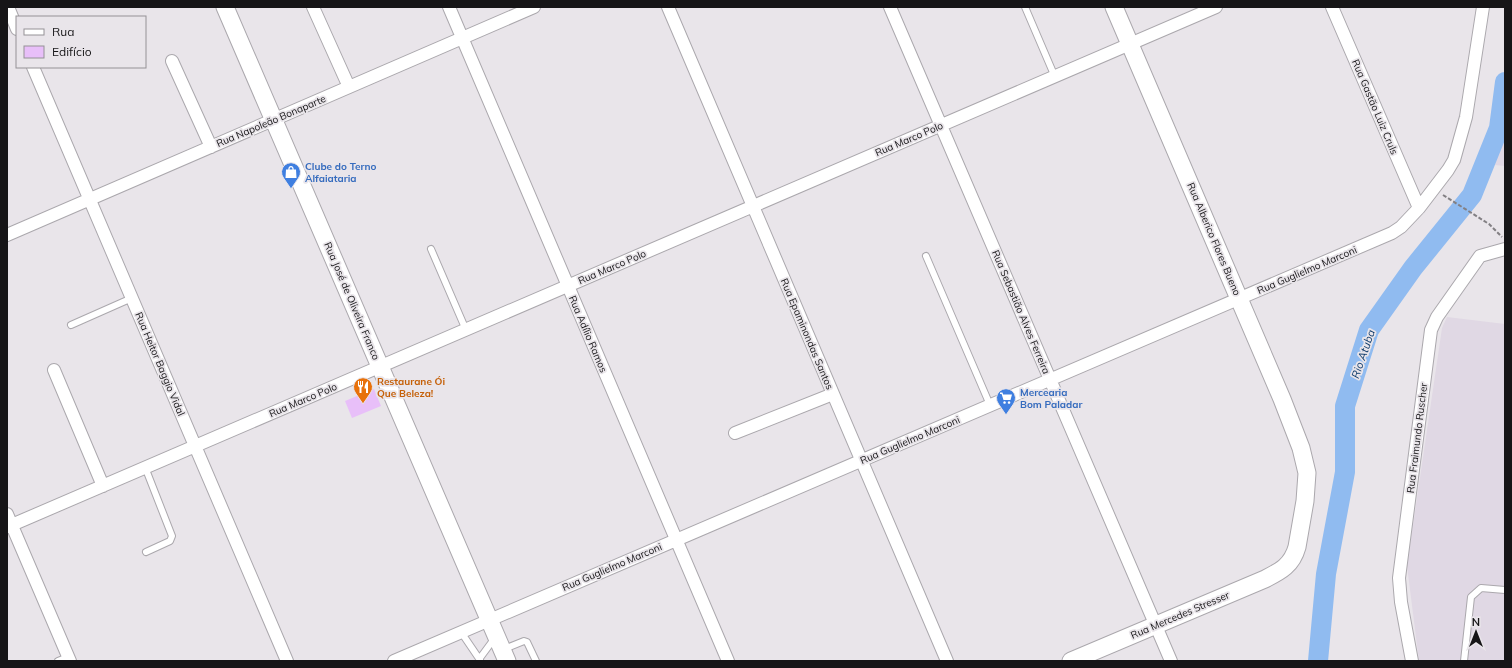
<svg xmlns="http://www.w3.org/2000/svg" width="1512" height="668" font-family="Mulish,sans-serif">
<style>
.built{fill:#e0d8e4}
.lines{fill:none;stroke-linecap:round;stroke-linejoin:round}
.river{stroke:#90bbf0;stroke-width:20}
.building{fill:#e8bff9}
.lane-casing{stroke:#aba8ad;stroke-width:8}
.street-casing{stroke:#aba8ad;stroke-width:14}
.secondary-casing{stroke:#aba8ad;stroke-width:19}
.path{stroke:#838084;stroke-width:2;stroke-dasharray:4 2;stroke-linecap:butt}
.lane{stroke:#fff;stroke-width:6}
.street{stroke:#fff;stroke-width:12}
.secondary{stroke:#fff;stroke-width:17}
.labels{text-anchor:middle;dominant-baseline:central;stroke-width:3.5;stroke-linejoin:round;paint-order:stroke}
.street-label{font-size:10px;fill:#161517;stroke:#e9e5ea}
.shop-label{font-size:10px;font-weight:bold;fill:#366cbe;stroke:#e9e5ea;text-anchor:start}
.food-label{font-size:10px;font-weight:bold;fill:#c56008;stroke:#e9e5ea;text-anchor:start}
.water-label{font-size:11px;font-style:italic;fill:#103c6c;stroke:#e9e5ea}
</style>
<rect width="100%" height="100%" fill="#e9e5ea"/>
<path class="built" d="M1505,133V166L1495,165Z
M1447,317L1505,324V661H1419L1407,566L1442,328Z"/>
<g class="lines">
<path class="river" d="M1318,661L1326,574L1345,472V406L1369,330L1413,268L1472,195L1499,128L1505,82"/>
</g>
<path class="building" d="M374,389L381,406L352,418L345,401Z"/>
<g class="lines">
<defs>
<path id="lane" d="M1025,7L1055,77
M431,249L466,330
M926,256L990,405
M71,325L132,298
M145,467L172,536L170,541L146,552
M461,632L480,660
M504,649L524,641L527,642L536,661
M58,661L68,657
M480,661V658L494,639
M1464,661L1471,597L1481,588L1505,590"/>
<path id="street" d="M8,7L17,29
M313,7L349,87
M449,7L728,661
M668,7L947,661
M890,7L1171,661
M1332,7L1419,208
M172,61L211,147
M33,67L287,661
M7,235L534,7
M54,370L103,486
M735,433L833,394
M7,514L70,661
M7,527L1216,7
M394,661L1392,233L1401,227L1419,208L1448,170L1454,160L1466,117L1483,7
M1412,661L1401,602L1399,578L1431,330L1437,317L1480,256L1505,249"/>
<path id="secondary" d="M225,7L507,661
M1071,661L1265,579C1281,571 1292,565 1297,547L1305,501L1307,473L1301,448L1282,399L1114,7"/>
</defs>
<use href="#lane" class="lane-casing"/>
<use href="#street" class="street-casing"/>
<use href="#secondary" class="secondary-casing"/>
<path class="path" d="M1443,195L1489,224L1502,237"/>
<use href="#lane" class="lane"/>
<use href="#street" class="street"/>
<use href="#secondary" class="secondary"/>
</g>
<defs>
<symbol id="shop-pin" viewBox="-11 -11 22 30"><path d="M0 17L-7.5 6A9.5 9.5 0 1 1 7.5 6Z" fill="#3f7fe0" stroke="#e9e5ea"/><path d="M-5-2.5h2.3a2.7 3.5 0 0 1 5.4 0H5L5.5 6h-11ZM-1.5-2.5h3a1.5 2.3 0 0 0-3 0Z" fill="#fff"/></symbol>
<symbol id="restaurant-pin" viewBox="-11 -11 22 30"><path d="M0 17L-7.5 6A9.5 9.5 0 1 1 7.5 6Z" fill="#e8710a" stroke="#e9e5ea"/><path d="M-5-6h1v4h1v-4h1v4h1v-4h1v5L-1.5 .5V6h-2V.5L-5-1ZM5-6V6H3V1.5H1.5Q1.5-4 5-6Z" fill="#fff"/></symbol>
<symbol id="supermarket-pin" viewBox="-11 -11 22 30"><path d="M0 17L-7.5 6A9.5 9.5 0 1 1 7.5 6Z" fill="#3f7fe0" stroke="#e9e5ea"/><path d="M-6-5.5h2.5l.6 2H6L4.5 2H-2.5L-4.4-4H-6ZM-1.5 3.2a1.3 1.3 0 1 0 .1 0ZM3 3.2a1.3 1.3 0 1 0 .1 0Z" fill="#fff"/></symbol>
</defs>
<g fill-rule="evenodd">
<use href="#shop-pin" x="280" y="161" width="22" height="30"/>
<use href="#restaurant-pin" x="352" y="376" width="22" height="30"/>
<use href="#supermarket-pin" x="995" y="387" width="22" height="30"/>
</g>
<g class="labels">
<g class="street-label">
<text transform="translate(1375 107) rotate(67)">Rua Gastão Luiz Cruls</text>
<text transform="translate(271 121) rotate(-23)">Rua Napoleão Bonaparte</text>
<text transform="translate(909 139) rotate(-23)">Rua Marco Polo</text>
<text transform="translate(1214 239) rotate(67)">Rua Alberico Flores Bueno</text>
<text transform="translate(612 267) rotate(-23)">Rua Marco Polo</text>
<text transform="translate(1307 270) rotate(-23)">Rua Guglielmo Marconi</text>
<text transform="translate(352 301) rotate(67)">Rua José de Oliveira Franco</text>
<text transform="translate(1021 312) rotate(67)">Rua Sebastião Alves Ferreira</text>
<text transform="translate(588 334) rotate(67)">Rua Adílio Ramos</text>
<text transform="translate(807 334) rotate(67)">Rua Epaminondas Santos</text>
<text transform="translate(160 364) rotate(67)">Rua Heitor Baggio Vidal</text>
<text transform="translate(303 400) rotate(-23)">Rua Marco Polo</text>
<text transform="translate(1417 438) rotate(-83)">Rua Fraimundo Ruscher</text>
<text transform="translate(910 440) rotate(-23)">Rua Guglielmo Marconi</text>
<text transform="translate(612 567) rotate(-23)">Rua Guglielmo Marconi</text>
<text transform="translate(1180 615) rotate(-23)">Rua Mercedes Stresser</text>
</g>
<g class="shop-label">
<text x="305" y="166">Clube do Terno<tspan x="305" dy="12">Alfaiataria</tspan></text>
<text x="1020" y="392">Mercearia<tspan x="1020" dy="12">Bom Paladar</tspan></text>
</g>
<g class="food-label">
<text x="377" y="381">Restaurane Ói<tspan x="377" dy="12">Que Beleza!</tspan></text>
</g>
<g class="water-label">
<text transform="translate(1363 354) rotate(-71)">Rio Atuba</text>
</g>
</g>
<rect width="1512" height="668" fill="none" stroke="#161517" stroke-width="16"/>
<rect x="16" y="16" width="130" height="52" fill="#e9e5ea" stroke="#959296"/>
<rect x="24" y="29" width="20" height="6" fill="#ffffff" stroke="#959296"/>
<text x="52" y="36" font-size="12" fill="#161517">Rua</text>
<rect x="24" y="46" width="20" height="12" fill="#e8bff9" stroke="#959296"/>
<text x="52" y="56" font-size="12" fill="#161517">Edifício</text>
<g transform="translate(1476 632)" stroke="#e9e5ea" stroke-width="3" paint-order="stroke">
<path d="M0-3L7 15L0 10L-7 15Z" fill="#161517"/>
<text y="-6" font-size="11" font-weight="bold" text-anchor="middle" fill="#161517">N</text>
</g>
</svg>
